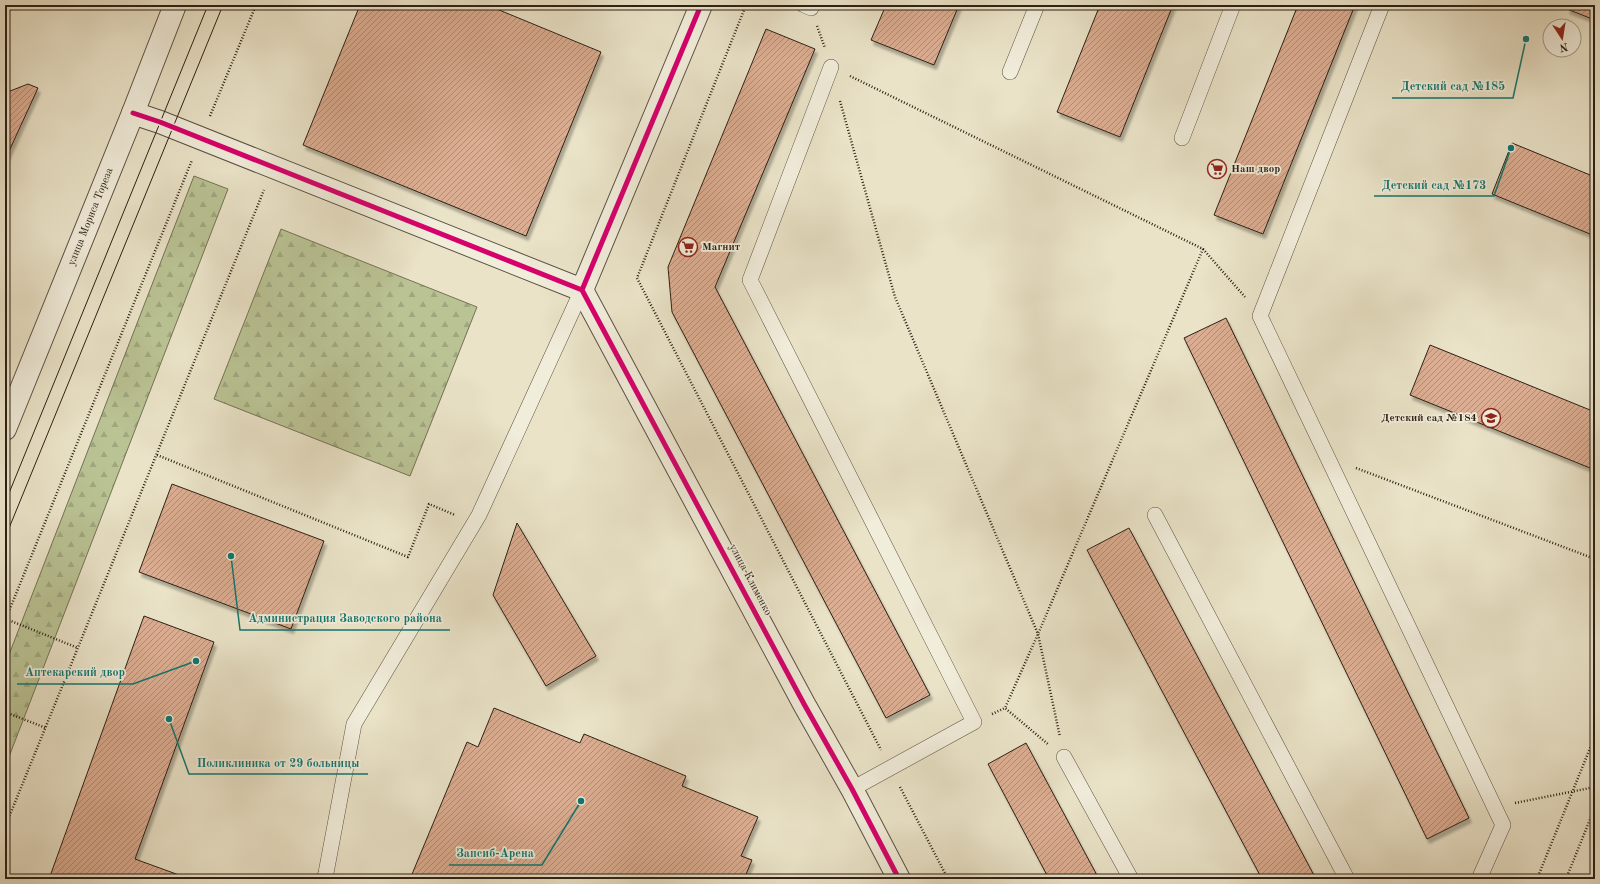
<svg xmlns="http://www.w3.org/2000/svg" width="1600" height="884" font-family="'Old Standard TT',serif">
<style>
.forest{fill:url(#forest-firs);stroke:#747254}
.building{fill:url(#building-hatch);stroke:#2d2015;filter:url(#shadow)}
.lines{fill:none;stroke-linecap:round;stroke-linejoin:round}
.service-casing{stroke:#5c5142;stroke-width:16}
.minor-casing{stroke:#5c5142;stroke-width:24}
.tertiary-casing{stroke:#5c5142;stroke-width:24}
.path{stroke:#2d2015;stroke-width:2.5;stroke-dasharray:1 2;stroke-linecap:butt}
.service{stroke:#f1eddb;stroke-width:15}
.minor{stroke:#f1eddb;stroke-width:22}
.tertiary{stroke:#f1eddb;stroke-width:22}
.tram{stroke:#2d2015;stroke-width:1}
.cycleway-casing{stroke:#f1eddb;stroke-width:8}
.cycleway{stroke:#d6006c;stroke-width:5}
.labels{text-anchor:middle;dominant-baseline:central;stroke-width:3.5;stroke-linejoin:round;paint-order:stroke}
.poi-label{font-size:11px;font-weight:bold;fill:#2d2015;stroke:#f1eddb;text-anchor:start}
.street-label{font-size:11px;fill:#2d2015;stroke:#f1eddb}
.leader{fill:none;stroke:#0f766e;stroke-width:1.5}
.callout-dot{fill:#0f766e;stroke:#f1eddb;stroke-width:1.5}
.callout-label{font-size:12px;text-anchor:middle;font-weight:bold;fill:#0f766e;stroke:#f1eddb;stroke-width:3.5;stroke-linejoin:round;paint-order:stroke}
</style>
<defs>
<pattern id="forest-firs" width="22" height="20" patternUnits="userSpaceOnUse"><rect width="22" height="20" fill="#bac394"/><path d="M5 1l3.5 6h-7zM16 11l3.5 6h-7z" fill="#a0a77f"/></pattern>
<pattern id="building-hatch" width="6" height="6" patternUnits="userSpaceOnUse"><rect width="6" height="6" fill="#dbad92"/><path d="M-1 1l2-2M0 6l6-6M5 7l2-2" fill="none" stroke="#b28c76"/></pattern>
<filter id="shadow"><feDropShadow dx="2.5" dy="4.5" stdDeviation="1" flood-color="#0004"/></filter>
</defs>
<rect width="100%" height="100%" fill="#eae3c8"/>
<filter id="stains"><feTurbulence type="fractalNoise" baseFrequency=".005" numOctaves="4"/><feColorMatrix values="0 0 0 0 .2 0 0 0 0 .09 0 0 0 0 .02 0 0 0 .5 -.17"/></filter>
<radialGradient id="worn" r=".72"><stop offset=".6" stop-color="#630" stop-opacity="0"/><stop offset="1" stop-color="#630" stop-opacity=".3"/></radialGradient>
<path class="forest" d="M194,176L228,189L5,767V665Z
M281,229L477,307L410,476L214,399Z"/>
<path class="building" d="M360,5H487L601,52L526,236L303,145Z
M886,5H959L934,65L871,40Z
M1100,5H1173L1120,137L1057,112Z
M1298,5H1355L1263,234L1214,215Z
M1569,5H1595V20L1567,9Z
M766,29L815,49L715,287L930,695L886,718L672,312L668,267Z
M28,84L38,88L5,160V93Z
M1512,143L1595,177V236L1492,194Z
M1226,318L1469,818L1427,839L1184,338Z
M1430,345L1595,412V470L1410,395Z
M172,484L324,541L291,629L139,572Z
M517,523L596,656L546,686L493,595Z
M1129,528L1316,879H1262L1087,550Z
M144,616L214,642L135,859L190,879H49Z
M494,708L580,743L584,734L686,776L682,786L758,817L741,856L752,860L744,879H410L467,742L478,747Z
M1026,743L1099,879H1049L988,764Z"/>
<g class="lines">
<defs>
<path id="service" d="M804,5L811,8
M1382,5L1260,316L1503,825L1479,879
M831,67L750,280L974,722L852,789
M1010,72L1037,5
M1182,138L1233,5
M1155,515L1347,879
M1064,757L1131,879
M324,879L326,873L354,724L479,515L582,290"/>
<path id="minor" d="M133,113L160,122L582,290
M582,290L804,704L852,789L899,879
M582,290L701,5"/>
<path id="tertiary" d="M5,429L133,113L175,5"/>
</defs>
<use href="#service" class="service-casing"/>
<use href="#minor" class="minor-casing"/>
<use href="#tertiary" class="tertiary-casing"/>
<path class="path" d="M746,5L637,278L881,750
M817,26L825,48
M850,76L1203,249L1038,634L1005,708
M840,101L895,297L1038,634L1060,737
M210,116L256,5
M1203,249L1245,297
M157,455L408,557L429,504L455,515
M1356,468L1595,559
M6,619L78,648
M5,621L192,160
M5,712L46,728
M992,714L1005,708L1049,745
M900,787L948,879
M1515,803L1595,787
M5,827L264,190
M1537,879L1595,736
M1566,879L1595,807"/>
<use href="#service" class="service"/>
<use href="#minor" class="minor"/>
<use href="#tertiary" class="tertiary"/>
<path class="tram" d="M5,503L208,5
M5,538L223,5"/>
<defs>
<path id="cycleway" d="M133,113L160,122L582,290
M582,290L804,704L852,789L899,879
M582,290L701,5"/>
</defs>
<use href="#cycleway" class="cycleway-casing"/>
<use href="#cycleway" class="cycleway"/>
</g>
<defs>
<symbol id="supermarket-ring" viewBox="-11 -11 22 22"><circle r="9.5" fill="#f1eddb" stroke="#8f2418" stroke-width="1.5"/><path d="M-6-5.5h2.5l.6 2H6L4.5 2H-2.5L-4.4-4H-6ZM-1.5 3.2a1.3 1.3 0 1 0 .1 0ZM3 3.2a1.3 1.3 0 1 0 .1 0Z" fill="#8f2418"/></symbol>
<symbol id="school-ring" viewBox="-11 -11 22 22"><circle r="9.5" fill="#f1eddb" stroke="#8f2418" stroke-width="1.5"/><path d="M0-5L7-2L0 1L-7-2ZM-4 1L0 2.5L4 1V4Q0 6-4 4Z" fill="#8f2418"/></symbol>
</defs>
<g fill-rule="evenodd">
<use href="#supermarket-ring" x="1206" y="158" width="22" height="22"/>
<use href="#supermarket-ring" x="677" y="236" width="22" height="22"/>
<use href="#school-ring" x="1480" y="407" width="22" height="22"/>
</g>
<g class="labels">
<g class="poi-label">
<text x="1231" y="169">Наш двор</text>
<text x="702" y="247">Магнит</text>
<text x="1477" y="418" text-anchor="end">Детский сад №184</text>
</g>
<g class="street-label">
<text transform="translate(91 217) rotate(-68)">улица Мориса Тореза</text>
<text transform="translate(750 580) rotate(62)">улица Клименко</text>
</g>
</g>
<path class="leader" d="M1526 39L1513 98H1392M1511 148L1494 196H1374M231 556L240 630H450M196 661L133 684H17M169 719L189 774H368M581 801L542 865H449"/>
<g class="callout-dot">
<circle cx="1526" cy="39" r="4"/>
<circle cx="1511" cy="148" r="4"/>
<circle cx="231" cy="556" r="4"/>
<circle cx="196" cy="661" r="4"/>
<circle cx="169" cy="719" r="4"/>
<circle cx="581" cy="801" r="4"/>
</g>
<g class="callout-label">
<text x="1453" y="90">Детский сад №185</text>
<text x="1434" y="189">Детский сад №173</text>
<text x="345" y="622">Администрация Заводского района</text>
<text x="75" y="676">Аптекарский двор</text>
<text x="278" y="767">Поликлиника от 29 больницы</text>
<text x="495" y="857">Запсиб-Арена</text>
</g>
<rect width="1600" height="884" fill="none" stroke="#eae3c8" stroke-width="20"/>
<rect x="6" y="6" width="1588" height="872" fill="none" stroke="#2d2015" stroke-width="2"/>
<rect x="10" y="10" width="1580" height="864" fill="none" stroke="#2d2015"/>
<g transform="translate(1562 38) rotate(168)"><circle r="19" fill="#f1eddb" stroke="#a39b8c"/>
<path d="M0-3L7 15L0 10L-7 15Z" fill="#8f2418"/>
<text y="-6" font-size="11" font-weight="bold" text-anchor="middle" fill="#2d2015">N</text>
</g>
<rect width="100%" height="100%" filter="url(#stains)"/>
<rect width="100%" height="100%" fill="url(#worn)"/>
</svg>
